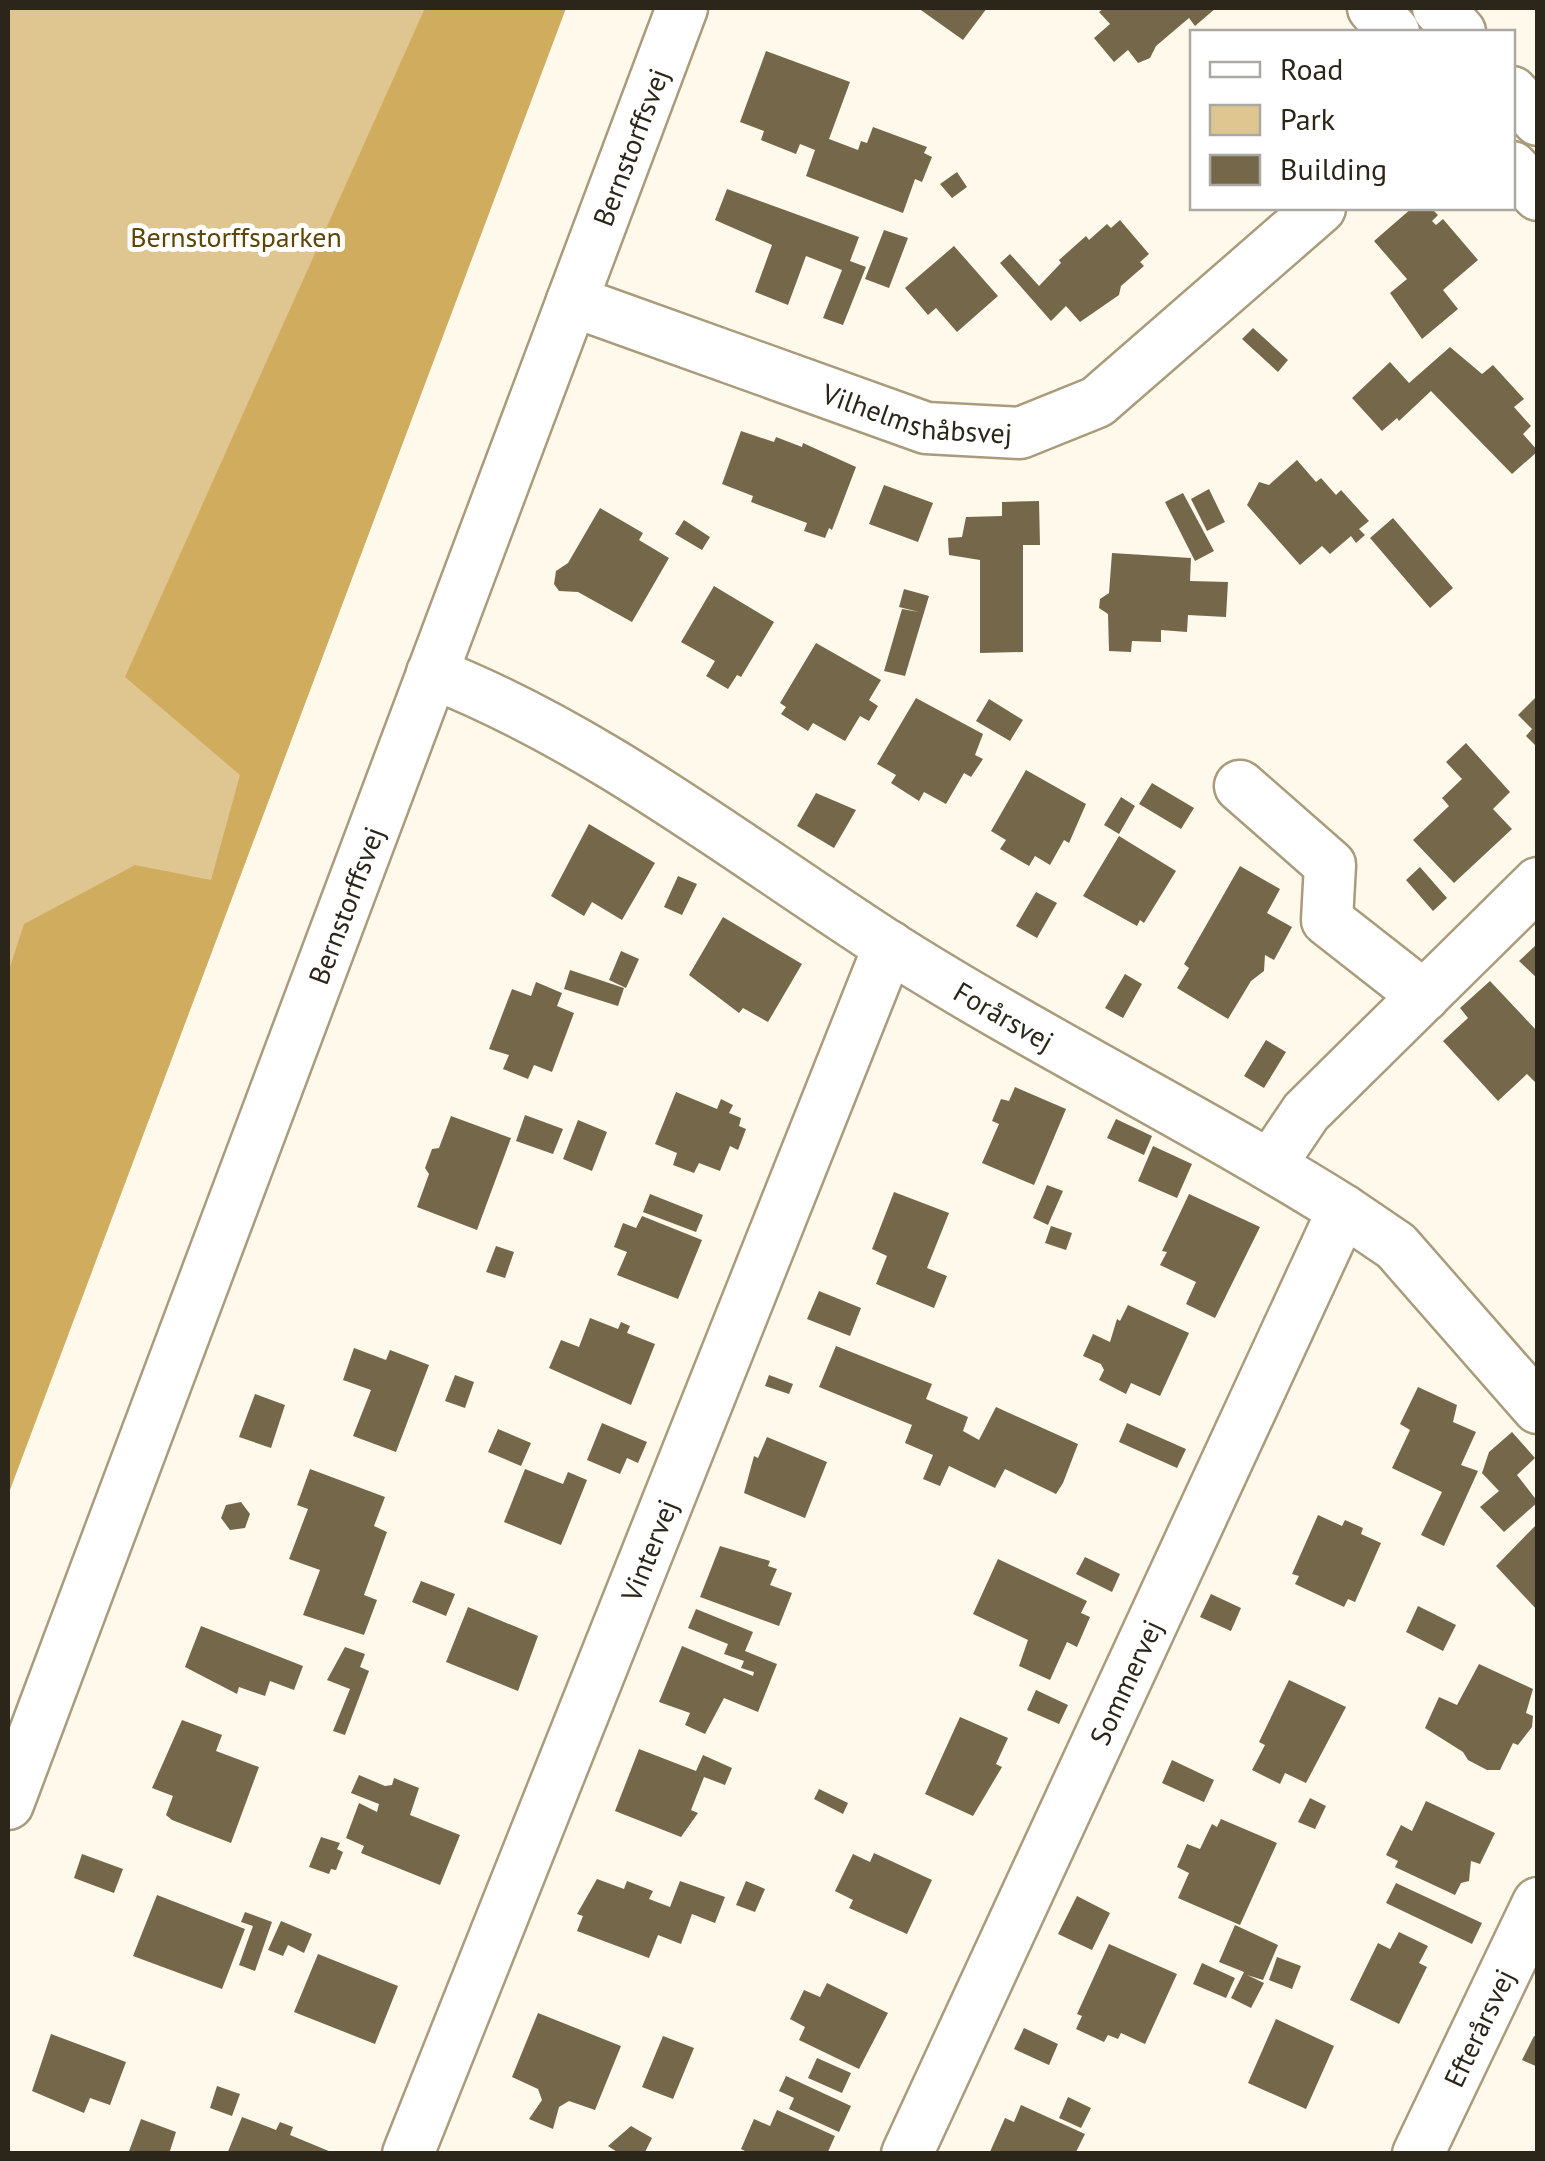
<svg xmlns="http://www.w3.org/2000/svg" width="1545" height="2161" font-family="'PT Sans',sans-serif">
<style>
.green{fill:#dfc690}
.forest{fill:#d0ad5e}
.building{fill:#75684a}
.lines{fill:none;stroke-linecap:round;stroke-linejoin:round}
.minor-casing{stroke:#a99b7b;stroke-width:55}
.minor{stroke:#fff;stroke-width:50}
.labels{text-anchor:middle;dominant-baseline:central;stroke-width:10;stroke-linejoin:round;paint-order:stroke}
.street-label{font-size:28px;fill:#2b2619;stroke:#fff}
.park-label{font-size:28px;fill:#5e4704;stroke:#fff}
</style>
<rect width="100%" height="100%" fill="#fff9eb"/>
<path class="green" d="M8,8H566L8,1495Z"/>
<path class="forest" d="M425,8H566L8,1495V973L24,924L135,865L211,880L240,775L125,677Z"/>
<path class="building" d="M918,8H987L963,40Z
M1104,8H1216L1195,26L1189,18L1156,46L1150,58L1138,63L1128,50L1114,62L1094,38L1110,24L1099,12Z
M766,51L850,82L829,139L858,150L861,141L867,143L873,127L927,147L924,153L932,157L922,182L915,179L903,213L806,176L815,150L800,144L796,154L761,140L764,131L740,122Z
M957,172L967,187L952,198L940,184Z
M727,189L859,237L850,261L866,267L843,325L823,318L842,270L806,256L788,305L755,292L772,245L715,220Z
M1412,208L1424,211L1431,208L1438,215L1432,221L1436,225L1443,219L1478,260L1443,290L1458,309L1422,339L1390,293L1407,279L1374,241Z
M1120,220L1149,254L1140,262L1144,266L1121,286L1119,295L1080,322L1066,306L1051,321L1000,263L1010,254L1039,286L1061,263L1059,260L1086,236L1089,240L1107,224L1111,228Z
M884,230L908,238L889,288L865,279Z
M954,246L998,296L957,332L936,308L928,315L905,288Z
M1253,328L1288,360L1278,372L1242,339Z
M1450,347L1482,374L1493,365L1524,399L1514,407L1531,426L1523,434L1538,451L1512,474L1431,391L1399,421L1397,418L1382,431L1352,398L1390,362L1409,383Z
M741,431L774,442L776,437L802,447L803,443L856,467L832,530L829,528L825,538L804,531L807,523L751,502L753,496L722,484Z
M1297,460L1316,482L1321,478L1336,495L1341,490L1369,521L1359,529L1365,535L1356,543L1351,536L1330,554L1322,546L1300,565L1247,505L1259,482L1269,485Z
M884,485L933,503L918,542L869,524Z
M1209,489L1225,522L1207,531L1191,499Z
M1183,493L1214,551L1195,561L1165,502Z
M1039,501L1040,545H1023V652L980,653V560L949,555L948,538L962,537L966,517L1002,516V502Z
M600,508L643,533L639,540L669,558L632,622L578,592L559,591L554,584L556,571L568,563Z
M1393,518L1453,588L1430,608L1370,538Z
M684,520L710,537L702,550L675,534Z
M1112,553L1191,558L1190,581L1228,582L1226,617L1188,615L1187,632L1161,630V642L1132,641L1131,652L1109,651L1108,614L1099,608L1100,599L1109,593Z
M714,586L774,622L741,677L737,675L728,689L706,676L715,661L681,642Z
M904,589L929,596L905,676L884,671L902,609L919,612L899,607Z
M816,643L881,680L869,700L878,706L869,721L860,716L845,741L813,723L808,731L781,714L786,707L780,703Z
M1536,697L1538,699V748L1526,736L1532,729L1518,715Z
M916,698L983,734L975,755L983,759L971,777L964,773L946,804L924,792L919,801L891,783L896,775L877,764Z
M989,699L1023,720L1010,741L976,721Z
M1466,743L1510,792L1493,809L1512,829L1454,883L1413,840L1449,806L1442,798L1462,779L1446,762Z
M1026,770L1086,804L1069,843L1064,840L1050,865L1035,856L1029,866L1000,849L1006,840L991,831Z
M1152,783L1194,808L1181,829L1139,804Z
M816,793L856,810L834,848L797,826Z
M1121,797L1135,806L1119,834L1104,825Z
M589,824L655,863L622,920L592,902L584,916L551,896Z
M1119,836L1176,871L1144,923L1140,920L1137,926L1083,896Z
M1240,866L1280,889L1267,913L1292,927L1274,960L1265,955L1264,971L1251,981L1228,1019L1177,988L1189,968L1184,964Z
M1420,867L1447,898L1433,911L1406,880Z
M678,876L697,884L682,915L664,907Z
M1036,892L1057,903L1037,938L1016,926Z
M723,917L802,964L768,1022L743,1008L739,1013L689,975Z
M1536,945L1538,947V979L1519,961Z
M621,951L639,959L626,988L609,980Z
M570,970L624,988L618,1006L564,989Z
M1125,974L1142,984L1123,1018L1105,1008Z
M1490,981L1538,1032V1085L1527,1074L1498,1101L1443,1041L1468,1018L1460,1008Z
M536,982L562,993L557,1006L574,1013L552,1072L534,1065L528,1079L503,1069L509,1055L489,1049L512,989L531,996Z
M1266,1040L1286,1052L1264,1088L1244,1076Z
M1015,1087L1066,1109L1034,1185L982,1163L999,1124L992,1121L1001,1099L1009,1101Z
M676,1092L717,1109L721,1099L733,1105L729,1113L741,1118L739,1126L746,1129L738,1150L730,1146L720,1171L699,1163L694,1173L673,1165L677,1153L655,1144Z
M525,1115L563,1129L553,1154L516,1141Z
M451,1116L511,1138L477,1230L417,1207L429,1174L425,1168L432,1149L439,1148Z
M1116,1119L1152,1136L1144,1155L1107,1138Z
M578,1120L607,1132L592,1171L563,1159Z
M1153,1146L1192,1164L1177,1198L1138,1181Z
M1047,1185L1063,1191L1048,1225L1033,1218Z
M894,1192L949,1213L927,1268L947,1276L934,1308L876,1284L887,1256L872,1249Z
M650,1194L703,1215L696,1232L643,1212Z
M1189,1194L1260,1227L1215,1318L1186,1304L1196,1282L1160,1265L1167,1252L1162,1251Z
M642,1216L702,1240L678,1299L617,1275L627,1252L614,1247L623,1223L636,1228Z
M1051,1226L1072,1233L1066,1250L1045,1243Z
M496,1246L514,1252L505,1278L486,1272Z
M819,1291L861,1308L850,1336L807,1319Z
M1128,1305L1189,1333L1160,1396L1131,1383L1126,1394L1099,1380L1104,1370L1101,1364L1083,1356L1093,1334L1110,1342L1117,1319L1120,1321Z
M590,1318L618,1329L621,1322L630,1326L627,1333L655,1344L631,1405L549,1368L561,1340L579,1347Z
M836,1346L932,1384L926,1399L968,1417L963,1431L979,1440L996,1407L1078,1444L1063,1483L1056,1494L1005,1469L995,1488L949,1466L940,1486L923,1479L933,1455L905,1443L912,1425L819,1387Z
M354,1348L386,1360L390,1350L429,1365L396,1452L353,1436L371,1390L343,1380Z
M455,1375L474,1382L465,1408L445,1401Z
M769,1375L793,1384L789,1394L765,1386Z
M1418,1387L1457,1405L1453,1422L1476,1432L1461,1465L1478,1471L1444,1546L1421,1535L1442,1492L1392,1468L1410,1430L1400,1424Z
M255,1394L285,1405L271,1448L239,1437Z
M602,1423L647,1442L638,1463L627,1458L620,1474L587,1460Z
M1127,1423L1186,1449L1177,1468L1119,1442Z
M498,1429L531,1443L521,1466L488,1452Z
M1512,1432L1535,1458L1517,1475L1538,1502L1504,1532L1480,1507L1499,1491L1482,1473L1489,1452Z
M767,1437L827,1462L805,1518L744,1493L754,1456L758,1458Z
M310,1469L385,1497L374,1526L387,1532L364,1595L377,1600L364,1635L303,1615L320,1570L289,1559L308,1509L297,1505Z
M525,1469L563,1484L568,1472L587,1480L561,1545L504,1522Z
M241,1502L250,1514L245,1528L230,1530L221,1518L226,1505Z
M1318,1515L1342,1526L1345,1520L1363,1528L1361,1534L1381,1543L1355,1602L1348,1599L1344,1607L1295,1584L1299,1576L1292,1574Z
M1538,1523V1611L1496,1566Z
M720,1546L770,1561L768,1566L777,1569L770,1585L792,1593L779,1626L700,1597Z
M1085,1557L1120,1574L1112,1592L1076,1574Z
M998,1559L1087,1601L1081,1613L1090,1617L1077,1647L1067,1642L1050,1680L1019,1666L1028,1640L973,1614Z
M421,1581L455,1594L446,1616L412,1602Z
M1211,1594L1241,1608L1231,1631L1200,1617Z
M1418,1606L1456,1625L1443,1651L1406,1632Z
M468,1607L538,1636L518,1691L446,1662Z
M696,1609L753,1632L745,1651L777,1664L758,1712L724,1698L705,1734L685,1725L690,1713L659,1702L682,1646L753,1676L754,1672L741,1668L744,1661L724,1654L728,1644L688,1628Z
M201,1626L303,1666L294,1690L270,1681L265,1696L239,1687L237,1694L185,1667Z
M345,1647L365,1654L360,1667L369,1671L345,1735L333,1731L350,1689L327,1680Z
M1479,1664L1533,1689L1526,1713L1533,1716L1532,1727L1518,1745L1513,1743L1500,1770H1487L1468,1760L1463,1752L1425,1728L1439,1697L1457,1705Z
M1289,1680L1346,1707L1306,1783L1285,1773L1280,1784L1252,1770L1265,1745L1259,1742Z
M1036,1690L1068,1705L1059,1724L1027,1710Z
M960,1717L1008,1738L996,1764L1002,1767L973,1816L925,1794Z
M182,1720L222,1735L216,1751L259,1767L231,1843L172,1820L166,1815L173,1796L152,1788Z
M639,1749L696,1771L703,1755L732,1768L725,1785L704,1777L691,1810L698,1813L681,1837L615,1811Z
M1172,1760L1214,1780L1204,1802L1162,1783Z
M359,1775L385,1786L392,1785L394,1778L419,1788L410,1815L460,1835L440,1885L361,1853L364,1846L346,1838L359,1803L377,1812L379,1804L351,1793Z
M819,1789L848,1803L843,1814L814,1799Z
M1310,1798L1326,1806L1315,1829L1298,1822Z
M1426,1801L1495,1833L1480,1864L1471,1861L1469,1881L1461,1883L1455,1895L1395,1867L1398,1861L1386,1855L1401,1825L1412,1831Z
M1221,1819L1277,1843L1240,1925L1178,1898L1189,1873L1177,1867L1187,1844L1200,1849L1212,1824L1217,1827Z
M321,1837L340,1843L337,1849L343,1852L336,1870L331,1869L329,1874L309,1867Z
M874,1853L932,1880L907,1934L849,1908L853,1900L835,1891L853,1854L870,1862Z
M82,1854L123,1869L114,1893L74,1878Z
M597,1879L624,1889L627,1881L653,1891L649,1899L670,1907L680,1881L725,1897L715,1923L692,1914L681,1944L658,1935L649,1958L577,1931L583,1916L577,1914Z
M746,1881L765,1889L755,1912L736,1905Z
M1396,1883L1482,1923L1472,1944L1386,1903Z
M157,1895L245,1929L222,1989L133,1956Z
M1077,1896L1110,1913L1092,1950L1058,1934Z
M245,1912L272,1922L255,1971L239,1965L253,1926L241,1922Z
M281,1921L312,1934L304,1953L288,1945L283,1956L268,1950Z
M1235,1925L1278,1945L1263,1980L1247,1975L1264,1983L1251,2008L1231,1998L1244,1972L1219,1962Z
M1399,1932L1428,1946L1419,1963L1427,1967L1399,2024L1350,2000L1378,1943L1390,1949Z
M1109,1944L1177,1974L1145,2044L1121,2033L1118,2039L1108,2035L1104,2042L1076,2029L1082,2016L1077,2014Z
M318,1954L398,1986L375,2044L294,2012Z
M1277,1957L1301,1966L1292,1989L1269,1980Z
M1202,1963L1235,1978L1226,1998L1193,1984Z
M827,1983L888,2013L859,2069L799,2040L805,2027L790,2019L804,1990L820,1997Z
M538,2013L621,2046L595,2110L569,2101L559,2107L553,2129L529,2119L542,2100L538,2089L512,2077Z
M1276,2019L1334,2046L1306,2109L1248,2083Z
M1024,2028L1058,2044L1049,2065L1014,2049Z
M51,2034L126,2062L110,2105L90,2098L84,2113L32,2091Z
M663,2036L694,2048L673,2099L642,2087Z
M1534,2036L1538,2037V2067L1522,2060Z
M817,2058L851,2073L842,2093L808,2078Z
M786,2076L851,2106L839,2132L789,2109L794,2098L779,2091Z
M217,2086L240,2094L232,2116L210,2108Z
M1068,2097L1091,2108L1081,2128L1059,2118Z
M1021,2105L1085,2134L1075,2154H989L1005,2118L1014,2122Z
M777,2110L835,2136L827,2154H751L741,2149L754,2119L770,2126Z
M242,2117L276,2130L280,2122L293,2127L290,2135L336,2154H227Z
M141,2119L176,2132L169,2154H128Z
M631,2126L652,2138L644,2154H620L608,2146Z"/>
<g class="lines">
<defs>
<g id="minor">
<path d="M1373,8L1394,32"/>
<path d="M1438,8L1460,32"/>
<path d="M1512,92L1538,120"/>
<path d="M1512,167L1538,195"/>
<path id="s1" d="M572,301L926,428L1020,433L1097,402L1320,208"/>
<path id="s2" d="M432,673C595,737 738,849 885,944C1034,1039 1193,1116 1343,1210L1396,1246L1538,1408"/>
<path d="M1240,786L1330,865L1327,920L1424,996"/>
<path d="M1271,1164L1306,1112L1538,883"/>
<path id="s3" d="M8,1804L682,8"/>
<path id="s4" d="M408,2154L889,946"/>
<path id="s5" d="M907,2154L1343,1210"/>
<path id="s6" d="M1418,2154L1538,1903"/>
</g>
</defs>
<use href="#minor" class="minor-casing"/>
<use href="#minor" class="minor"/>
</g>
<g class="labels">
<g class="street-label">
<text stroke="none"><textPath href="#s3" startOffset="1770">Bernstorffsvej</textPath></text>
<text stroke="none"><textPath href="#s1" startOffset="365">Vilhelmshåbsvej</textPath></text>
<text stroke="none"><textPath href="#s3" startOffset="960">Bernstorffsvej</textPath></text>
<text stroke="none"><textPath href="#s2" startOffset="668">Forårsvej</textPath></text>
<text stroke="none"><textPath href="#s4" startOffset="650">Vintervej</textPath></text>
<text stroke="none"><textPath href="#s5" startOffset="520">Sommervej</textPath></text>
<text stroke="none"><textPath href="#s6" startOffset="140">Efterårsvej</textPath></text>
</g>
<g class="park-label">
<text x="236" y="236">Bernstorffsparken</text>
</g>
</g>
<rect width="1545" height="2161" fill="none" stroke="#2b2619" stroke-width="20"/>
<rect x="1190" y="30" width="325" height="180" fill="#ffffff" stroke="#aaa8a3" stroke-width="2.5"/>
<rect x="1210" y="62" width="50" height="15" fill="#ffffff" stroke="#aaa8a3" stroke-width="2.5"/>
<text x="1280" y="80" font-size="30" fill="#2b2619">Road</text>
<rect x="1210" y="105" width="50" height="30" fill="#dfc690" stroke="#aaa8a3" stroke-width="2.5"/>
<text x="1280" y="130" font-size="30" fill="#2b2619">Park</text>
<rect x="1210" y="155" width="50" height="30" fill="#75684a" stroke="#aaa8a3" stroke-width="2.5"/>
<text x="1280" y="180" font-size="30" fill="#2b2619">Building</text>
</svg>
